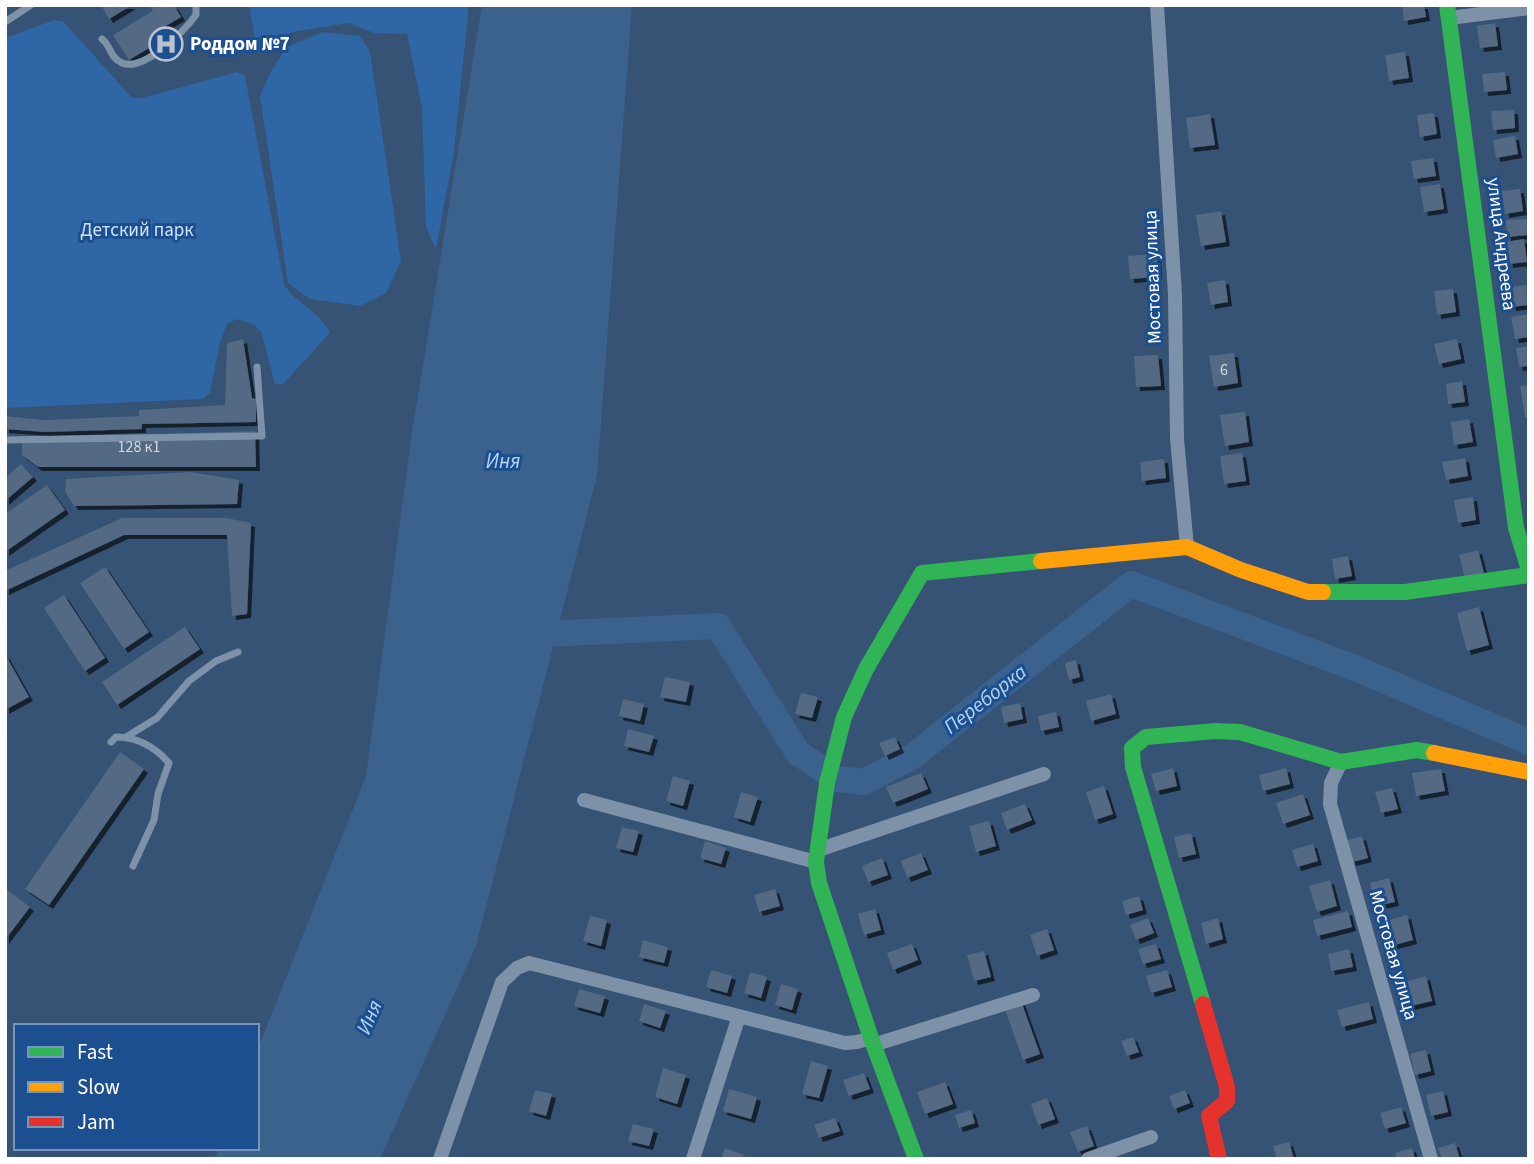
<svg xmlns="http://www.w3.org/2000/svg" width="1534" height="1164" font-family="'Source Sans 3',sans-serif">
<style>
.green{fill:#2f66a5}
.water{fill:#3b618d}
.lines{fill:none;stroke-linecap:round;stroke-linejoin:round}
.river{stroke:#3b618d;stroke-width:26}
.building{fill:#526984;filter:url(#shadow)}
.lane{stroke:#7d92a8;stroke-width:7}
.street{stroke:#7d92a8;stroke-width:14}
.fast{stroke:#30b455;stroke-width:16}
.slow{stroke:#ff9f0a;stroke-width:16}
.jam{stroke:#e5322d;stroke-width:16}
.labels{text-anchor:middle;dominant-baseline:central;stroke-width:6;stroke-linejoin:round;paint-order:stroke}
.number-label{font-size:16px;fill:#d4dae0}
.poi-label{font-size:19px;font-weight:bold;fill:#fff;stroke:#1b4f8f;text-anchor:start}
.park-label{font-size:19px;fill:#cfe3fa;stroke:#1b4f8f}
.street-label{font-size:19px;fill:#fff;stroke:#1b4f8f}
.water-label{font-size:21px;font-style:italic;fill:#b5d3f5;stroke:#1b4f8f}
</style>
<defs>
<filter id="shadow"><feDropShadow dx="4" dy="4" stdDeviation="0" flood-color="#0009"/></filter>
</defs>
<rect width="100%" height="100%" fill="#365274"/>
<path class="green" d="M249,5H469L454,151L436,249L426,228L422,108L407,34L374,33L349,23L292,32L257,53Z
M54,20L64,22L132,98H142L237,72L245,76L284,284C296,304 321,312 330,333L283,384H275L261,331L252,324L237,319L227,324L220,342L210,393L203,399L5,408V38Z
M323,32L360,36L370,52L401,261L386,293L360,306L310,299L288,283L260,96L271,71L287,47Z"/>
<path class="water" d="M482,5H632L597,476L476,946L380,1159H215L219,1148H257V1051L366,776L412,432Z"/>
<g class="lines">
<path class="river" d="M523,635L718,626L798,753L837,779L864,782L913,756L1131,584L1355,668L1529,742"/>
</g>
<path class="building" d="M101,5H132L109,19Z
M149,5H174L181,17L164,27L169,36L129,60L113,35L153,11Z
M1402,5H1424L1426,17L1404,21Z
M1495,23L1498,46L1480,48L1477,26Z
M1405,52L1409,78L1389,81L1385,55Z
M1505,72L1507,90L1484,92L1482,74Z
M1514,110L1515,128L1493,130L1491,111Z
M1434,113L1437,134L1420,137L1417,115Z
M1210,114L1215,145L1190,148L1186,118Z
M1515,136L1518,154L1496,158L1493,140Z
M1433,158L1436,176L1414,179L1411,161Z
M1440,184L1444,209L1424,212L1420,187Z
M1520,189L1523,211L1505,214L1502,191Z
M1221,211L1226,242L1201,246L1196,215Z
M1527,219L1528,235L1507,237L1506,220Z
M1524,239L1527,262L1509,264L1506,242Z
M1157,254L1158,277L1130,279L1128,256Z
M1225,280L1228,302L1211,305L1207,283Z
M1526,285L1529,305L1512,307L1509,287Z
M1453,289L1456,312L1437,315L1434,291Z
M1529,314V337L1515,339L1511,317Z
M243,339L252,398L256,399V422L142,424V429L45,432L5,429V416L44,420L139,416V410L225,405L227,343Z
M1457,339L1461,359L1439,364L1434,344Z
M1529,346V366L1519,367L1516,348Z
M1234,353L1238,383L1214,387L1209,356Z
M1158,355L1161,386L1136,387L1134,356Z
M1462,381L1465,402L1448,404L1446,384Z
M1529,385V417L1525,418L1520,386Z
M1245,412L1249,442L1225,446L1220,415Z
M1469,419L1473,442L1454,445L1451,422Z
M255,431L256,467H38L22,455V439Z
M1242,453L1246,481L1224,484L1220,456Z
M1465,458L1468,476L1446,480L1442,462Z
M1164,459L1166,478L1142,481L1140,462Z
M21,464L33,477L5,501V478Z
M190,472L239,480L237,504L74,506L65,491L66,479Z
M47,485L65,510L5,552V514Z
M1473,497L1476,520L1458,523L1454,500Z
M122,518H226L251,523L247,614L232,616L227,535H124L5,591V571Z
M1478,550L1484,573L1465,578L1459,555Z
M1348,556L1352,576L1335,579L1332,559Z
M105,567L149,632L124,649L80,583Z
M64,595L105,658L85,671L44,608Z
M1479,607L1489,645L1467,651L1457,613Z
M185,627L200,649L117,705L102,682Z
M5,654L29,697L5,710Z
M1076,660L1080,677L1069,680L1065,663Z
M665,677L690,682L686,702L660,697Z
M801,693L818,697L812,718L795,714Z
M1111,694L1116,714L1091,721L1086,701Z
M623,699L644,704L640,721L619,716Z
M1020,703L1023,719L1004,723L1001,707Z
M1056,712L1059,727L1041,731L1038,716Z
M628,729L654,736L649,752L624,746Z
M895,737L900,749L885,756L879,743Z
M120,752L144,769L49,905L25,889Z
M1173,768L1177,786L1156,791L1151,774Z
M1286,768L1290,784L1263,791L1259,775Z
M1441,769L1445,791L1416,796L1412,773Z
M921,773L928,789L893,803L886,787Z
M673,776L690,781L683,806L666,801Z
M1104,786L1113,814L1095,820L1086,792Z
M1392,788L1398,809L1381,813L1375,792Z
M741,792L758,797L750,822L734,817Z
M1303,794L1310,815L1283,824L1276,803Z
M1025,804L1032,820L1007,830L1001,813Z
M989,821L996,846L976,852L969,826Z
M622,827L639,831L633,852L616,848Z
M1191,833L1196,854L1179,858L1174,837Z
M1362,836L1368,858L1352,862L1345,841Z
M705,841L726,848L721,864L700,858Z
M1313,844L1318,861L1297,867L1292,850Z
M921,853L928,870L907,878L901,861Z
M882,858L888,875L868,882L862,866Z
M1389,878L1395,902L1376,906L1370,883Z
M1330,880L1337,906L1317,912L1309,886Z
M775,889L780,906L759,912L754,895Z
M7,890L30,907L5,940V893Z
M1139,896L1143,910L1126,915L1122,901Z
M875,909L881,930L864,935L858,914Z
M1348,911L1352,927L1317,936L1313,920Z
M1407,915L1413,940L1383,948L1376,924Z
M590,916L607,920L601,946L583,941Z
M1148,918L1154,933L1136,940L1130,925Z
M1218,918L1223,939L1206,944L1201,923Z
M1047,929L1054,950L1037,956L1030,935Z
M643,940L668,947L664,963L639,957Z
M912,944L918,960L893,970L887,953Z
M1156,944L1161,959L1143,964L1138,949Z
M1349,949L1353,967L1331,971L1328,954Z
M984,951L991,977L974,981L967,955Z
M711,970L732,976L727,993L706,987Z
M1167,970L1172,987L1151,993L1146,976Z
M750,972L767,977L761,998L744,993Z
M1426,976L1432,1001L1402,1008L1396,984Z
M781,984L798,989L792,1010L775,1005Z
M579,989L605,996L600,1013L574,1006Z
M1021,1001L1040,1054L1023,1060L1004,1007Z
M1369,1002L1373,1019L1342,1027L1337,1010Z
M644,1004L666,1011L660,1028L639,1021Z
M1133,1037L1139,1052L1127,1056L1121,1041Z
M1426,1050L1431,1071L1415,1075L1410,1054Z
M811,1061L828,1066L819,1098L802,1094Z
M663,1068L686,1075L677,1104L655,1097Z
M864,1073L870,1089L849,1096L843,1080Z
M945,1082L953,1104L925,1114L917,1092Z
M729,1089L757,1097L751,1119L723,1111Z
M535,1090L552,1094L546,1116L529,1111Z
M1185,1090L1190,1103L1174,1109L1169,1096Z
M1443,1091L1448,1112L1431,1116L1426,1095Z
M1047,1098L1055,1119L1038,1125L1031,1104Z
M1401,1107L1406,1123L1385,1129L1380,1113Z
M971,1110L975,1123L959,1128L955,1115Z
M835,1118L840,1131L819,1138L814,1125Z
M633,1124L654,1129L649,1146L628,1141Z
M1087,1126L1094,1146L1078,1152L1070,1132Z
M1289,1142L1294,1159H1277L1273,1146Z
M1455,1143L1460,1159H1442L1438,1148Z
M725,1148L744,1155L743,1159H721Z
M1412,1148L1415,1159H1397L1395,1153Z"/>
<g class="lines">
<path class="lane" d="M5,22L31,5
M102,39C111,46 110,58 122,63C144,72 184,31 196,15V5
M5,440L262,436L257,367
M126,737L157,718L189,681L216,661L238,652
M111,742L116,737C138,737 155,747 169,763L158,794L154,820L133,866"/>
<path class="street" d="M1157,5L1175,295L1177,439L1187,547
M1449,18L1529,8
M1341,762L1331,783L1330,804L1431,1159
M584,800L816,862
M818,850L1044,774
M873,1045L1033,995
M440,1159L502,982L517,968L529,963L845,1043L857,1042L871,1038
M693,1159L739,1016
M1088,1159L1151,1137"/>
<path class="fast" d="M1447,5L1516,528L1529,570
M1323,592H1405L1529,575
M1203,1004L1133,767L1132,748L1146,737L1216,731L1240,732L1341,762L1417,750L1434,753
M916,1159L871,1038L819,883L816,862L827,783L844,717L866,669L922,573L1041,561"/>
<path class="slow" d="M1041,561L1187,547L1241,570L1308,592H1323
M1434,753L1529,772"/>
<path class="jam" d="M1203,1004L1227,1087V1101L1209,1116L1219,1159"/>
</g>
<defs>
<symbol id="hospital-ring" viewBox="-11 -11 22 22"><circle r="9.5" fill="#1b4f8f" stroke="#b9c2ce" stroke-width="1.5"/><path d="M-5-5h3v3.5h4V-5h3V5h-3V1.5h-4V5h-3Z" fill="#b9c2ce"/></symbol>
</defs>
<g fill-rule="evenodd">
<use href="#hospital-ring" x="147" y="25" width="38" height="38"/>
</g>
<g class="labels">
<g class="number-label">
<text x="1224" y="370">6</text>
<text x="139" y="447">128 к1</text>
</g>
<g class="poi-label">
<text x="190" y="44">Роддом №7</text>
</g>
<g class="park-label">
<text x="137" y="230">Детский парк</text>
</g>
<g class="street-label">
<text transform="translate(1501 244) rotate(83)">улица Андреева</text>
<text transform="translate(1153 277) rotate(-92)">Мостовая улица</text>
<text transform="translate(1393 955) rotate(74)">Мостовая улица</text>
</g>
<g class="water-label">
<text x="503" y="461">Иня</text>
<text transform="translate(985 699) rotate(-38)">Переборка</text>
<text transform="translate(369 1017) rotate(-67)">Иня</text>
</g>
</g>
<rect width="1534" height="1164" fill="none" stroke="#ffffff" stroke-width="14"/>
<rect x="14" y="1024" width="245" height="126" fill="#1b4f8f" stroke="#7695bc" stroke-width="2"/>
<rect x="28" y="1047" width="35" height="10" fill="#30b455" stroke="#7695bc" stroke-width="2"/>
<text x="77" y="1059" font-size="21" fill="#ffffff">Fast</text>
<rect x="28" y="1082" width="35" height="10" fill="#ff9f0a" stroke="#7695bc" stroke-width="2"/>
<text x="77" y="1094" font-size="21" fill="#ffffff">Slow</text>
<rect x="28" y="1117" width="35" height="10" fill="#e5322d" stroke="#7695bc" stroke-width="2"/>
<text x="77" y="1129" font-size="21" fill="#ffffff">Jam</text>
</svg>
